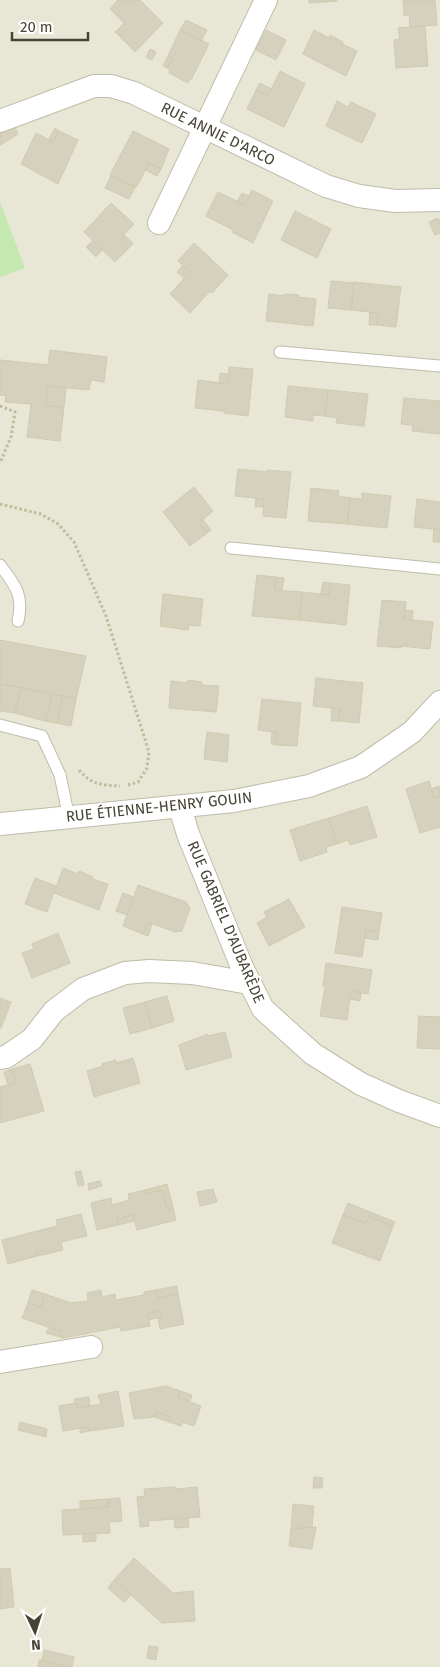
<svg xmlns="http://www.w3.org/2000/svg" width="440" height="1667" font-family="'Fira Sans',sans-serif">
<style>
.residential{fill:#e8e6d5}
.green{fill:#c3e8b0}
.building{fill:#d5d1bd;stroke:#d0cab0}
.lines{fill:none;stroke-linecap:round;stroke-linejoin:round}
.lane-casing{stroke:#bfbcaa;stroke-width:13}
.street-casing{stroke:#bfbcaa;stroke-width:24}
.path{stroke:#c1bb9b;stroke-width:3;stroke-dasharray:2.5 2.5;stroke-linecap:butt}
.lane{stroke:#fff;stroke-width:11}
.street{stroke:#fff;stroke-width:22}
.labels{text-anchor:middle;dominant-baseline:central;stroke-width:4;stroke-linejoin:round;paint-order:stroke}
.street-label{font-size:15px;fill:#474436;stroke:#fff}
</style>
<rect width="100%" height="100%" fill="#f4f2e7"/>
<path class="residential" d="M0,0H440V1667H0Z"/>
<path class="green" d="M0,202L25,268L0,277Z"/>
<path class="building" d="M118,0H140L163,23L135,52L120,37L129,28L110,9Z
M309,0H337V1L309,3Z
M403,0H435L437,25L410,27L409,15L404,16Z
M186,20L207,30L201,41L180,30Z
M124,23L129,28L120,37L115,32Z
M425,26L428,66L396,68L394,40L400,39L398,28Z
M180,30L209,44L191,80L190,79L188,83L169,73L170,70L167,68L173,58L168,56Z
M266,30L286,40L276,60L256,50Z
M314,30L329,38L330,35L343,42L342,44L357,51L346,76L303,54Z
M150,49L156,52L152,60L146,57Z
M168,56L173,58L167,68L163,66Z
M280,71L305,84L284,127L247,109L256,90L268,96Z
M260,83L271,89L268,96L256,90Z
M337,101L348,107L351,102L376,114L362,143L326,126Z
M15,127L18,134L0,145V133Z
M55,128L59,131L53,142L49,139Z
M59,131L78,140L58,184L21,164L36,133L53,142Z
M133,131L169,149L161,169L149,163L137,186L135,187L110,175Z
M149,163L161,169L157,176L146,170Z
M111,176L135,187L129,199L105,188Z
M252,190L273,201L253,243L232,232L233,230L206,216L218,192L245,205Z
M242,193L249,196L245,205L237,202Z
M111,203L134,224L121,238L130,247L115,262L84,232Z
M295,211L331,229L317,258L281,240Z
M438,218L440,222V233L435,235L429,222Z
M124,235L133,243L130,247L121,238Z
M93,241L102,250L96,257L86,247Z
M194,243L228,275L212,293L210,291L190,313L170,294L190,272L178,261Z
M183,265L190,272L184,278L177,272Z
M331,281L354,283L351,310L328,308Z
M354,282L401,287L396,327L377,325L378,313L351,310Z
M269,294L285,296V294L299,295V297L316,299L313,326L266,321Z
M370,312L378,313L377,325H369Z
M50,350L107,357L104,382L91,380L89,390L48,386L46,406L64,407L60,441L27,437L31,404L5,402L6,396L0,395V360L48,365Z
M229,367L253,369L248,416L224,413V411L195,408L198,380L228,384Z
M220,373L228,374V384L219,383Z
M48,386L66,388L64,407L46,406Z
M288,386L328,390L325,416L313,415V421L285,417Z
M328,390L368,394L364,426L336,423L337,418L325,416Z
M404,398L440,401V434L412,431L413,425L401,424Z
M238,469L267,472V470L291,472L286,518L263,516L264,499L235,496Z
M194,487L213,511L199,523L207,533L190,546L163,512Z
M311,488L339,491L338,496L350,498L347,524L308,521Z
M362,493L391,496L387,528L347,524L350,498L362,499Z
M256,498L264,499V507H255Z
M417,499L440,502V530L414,527Z
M203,520L211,530L207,533L199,523Z
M434,529L440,530V542H433Z
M257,575L276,577L275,590L302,592L299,620L252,616Z
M276,577L284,578L282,591L275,590Z
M323,582L330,583L329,595L321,594Z
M330,583L350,585L346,625L299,620L302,592L329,595Z
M163,594L203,599L200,626L189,625L188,630L160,626Z
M382,600L406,602L404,619L433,622L430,649L401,646V648L377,646Z
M405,610L413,611L412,620L404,619Z
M0,640L86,656L76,699L0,684Z
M316,678L363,683L359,723L339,721L340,709L313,706Z
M188,680L202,682V685L219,686L216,712L169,708L171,681L188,683Z
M0,684L21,687L15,713L0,711Z
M21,687L52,694L45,721L15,713Z
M52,694L63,696L57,723L45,721Z
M63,696L76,699L71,726L57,723Z
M262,699L301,703L297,746L276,745L277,732L258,730Z
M332,708L340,709L339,721H331Z
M207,732L229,735L227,762L204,759Z
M272,732H277L276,745L271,744Z
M429,781L434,798L440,796V827L420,833L406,789Z
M439,786L440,796L434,798L431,789Z
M367,806L377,837L350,845L348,840L337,844L329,818Z
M329,818L337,844L326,847L327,852L300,861L290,830Z
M63,868L78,874L79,871L93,877L92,879L108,884L99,910L54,893Z
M35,878L56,886L47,912L25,904Z
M138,885L186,902L190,908L182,931L175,932L148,922L143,934L123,926Z
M123,893L134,897L127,915L116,911Z
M289,899L305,927L269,946L257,923L267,917L264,912Z
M342,907L382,913L379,932L366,930L362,957L335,953Z
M148,922L152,924L148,936L143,934Z
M366,930L379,932L378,940L365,938Z
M58,933L70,963L32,978L22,953L34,949L32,944Z
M326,963L372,970L368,994L351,991L347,1020L320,1016L325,987L323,986Z
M351,991L361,993L360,1001L350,999Z
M167,996L174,1021L152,1028L145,1002Z
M0,998L11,1002L1,1028H0Z
M145,1002L152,1028L130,1034L123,1008Z
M419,1016L440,1017V1049L417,1048Z
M225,1032L232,1057L186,1070L179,1045L208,1034V1036Z
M133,1058L140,1083L94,1097L87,1071L103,1066L102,1064L116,1060V1063Z
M30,1064L44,1111L0,1123V1087L16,1083L12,1069Z
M12,1069L16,1083L8,1085L4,1072Z
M81,1171L84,1185L78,1186L75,1172Z
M100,1181L102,1186L89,1190L88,1184Z
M167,1184L173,1208L167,1209L162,1190L146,1194L145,1190Z
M213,1189L217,1202L200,1206L197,1192Z
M145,1190L146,1194L162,1190L167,1209L173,1208L176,1220L137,1230L133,1215L117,1219L118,1225L97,1230L91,1203L111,1198L112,1205L129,1200L128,1194Z
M348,1203L395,1222L393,1226L369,1216L366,1223L343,1215Z
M81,1214L87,1236L61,1242L63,1250L47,1254L46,1251L36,1252L37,1256L8,1264L2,1240L57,1226L56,1220Z
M133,1215L134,1221L118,1225L117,1219Z
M343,1215L366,1223L369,1216L393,1226L380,1261L332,1243Z
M46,1251L47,1254L37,1256L36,1252Z
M177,1286L178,1294L158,1298L156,1290Z
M32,1290L45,1294L41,1307L28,1303Z
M101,1290L102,1297L115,1294L116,1300L144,1295V1292L156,1290L158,1298L178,1294L184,1324L160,1329L158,1318L161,1317L160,1311L148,1314L150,1326L121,1331L120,1327L63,1338L60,1337L62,1332L22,1318L28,1303L41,1307L45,1294L71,1303L88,1301L87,1293Z
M160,1311L161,1317L149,1320L148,1314Z
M49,1327L62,1332L60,1337L46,1333Z
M166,1386L180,1391L178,1397L201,1406L194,1426L182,1422L181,1426L169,1422L171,1417L156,1412L155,1417L134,1419L129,1393Z
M118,1391L124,1426L89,1431L88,1427L63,1431L59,1406L76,1403L77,1408L101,1404L98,1395Z
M180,1391L192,1395L190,1401L178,1397Z
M89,1397L90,1406L77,1408L74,1399Z
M156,1412L171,1417L169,1422L155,1417Z
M20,1422L47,1429L46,1437L18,1430Z
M88,1427L89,1431L80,1433V1428Z
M314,1477L323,1478L322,1488H313Z
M176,1487V1489L197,1487L200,1517L148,1521L149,1526L140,1527L137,1497L145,1496L144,1489Z
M120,1498L122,1521L109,1522L110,1533L63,1535L62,1510L108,1507V1499Z
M108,1499V1507L80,1509V1501Z
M293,1504L314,1506L312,1527L291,1529Z
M188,1518L189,1527L175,1528L174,1519Z
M316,1527L312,1549L289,1546L291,1529Z
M96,1533V1541L83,1542V1534Z
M134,1558L173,1593L193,1591L195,1621L162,1623L114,1580Z
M10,1568L14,1607L0,1609V1569Z
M114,1580L131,1595L124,1602L108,1588Z
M149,1646L158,1647L156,1660L147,1658Z
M44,1650L74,1657L72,1667L42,1661Z
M39,1660L42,1661L70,1667H38Z"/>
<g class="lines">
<defs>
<path id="lane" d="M280,352L440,366
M231,548L440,569
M0,565C15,585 24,595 18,621
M0,725L42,736L60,775L69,818"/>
<path id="street" d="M0,121L94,86H111L134,93L326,186L359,196L395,201L440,200
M159,223L266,0
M180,807L188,834L242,967L263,1009L313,1054L361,1084L399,1101L440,1116
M0,824L234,801L309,786L361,767L412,732L440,702
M0,1058L6,1057L32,1039L54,1011L83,989L125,973L149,971L192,973L249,983
M0,1362L91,1347"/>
</defs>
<use href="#lane" class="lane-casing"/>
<use href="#street" class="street-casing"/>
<path class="path" d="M0,406L15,412L11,437L0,463
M0,504L41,514L58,524L74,542L106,616L149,752L147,768L138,782L128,785
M79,770C92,785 101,785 120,786"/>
<use href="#lane" class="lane"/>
<use href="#street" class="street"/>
</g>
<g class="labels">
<g class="street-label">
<text transform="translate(218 134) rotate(26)">RUE ANNIE D'ARCO</text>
<text transform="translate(159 807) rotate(-6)">RUE ÉTIENNE-HENRY GOUIN</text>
<text transform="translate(226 922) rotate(67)">RUE GABRIEL D'AUBARÈDE</text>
</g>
</g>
<g transform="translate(35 1632) rotate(176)" stroke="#ffffff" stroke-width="4" paint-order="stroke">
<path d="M0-4L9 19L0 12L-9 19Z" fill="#474436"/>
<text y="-8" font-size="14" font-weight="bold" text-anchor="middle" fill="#474436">N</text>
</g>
<path d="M12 32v8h76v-8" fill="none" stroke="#474436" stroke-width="2.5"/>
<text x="20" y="32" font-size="15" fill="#474436" stroke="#ffffff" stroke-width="4" paint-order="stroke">20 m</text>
</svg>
